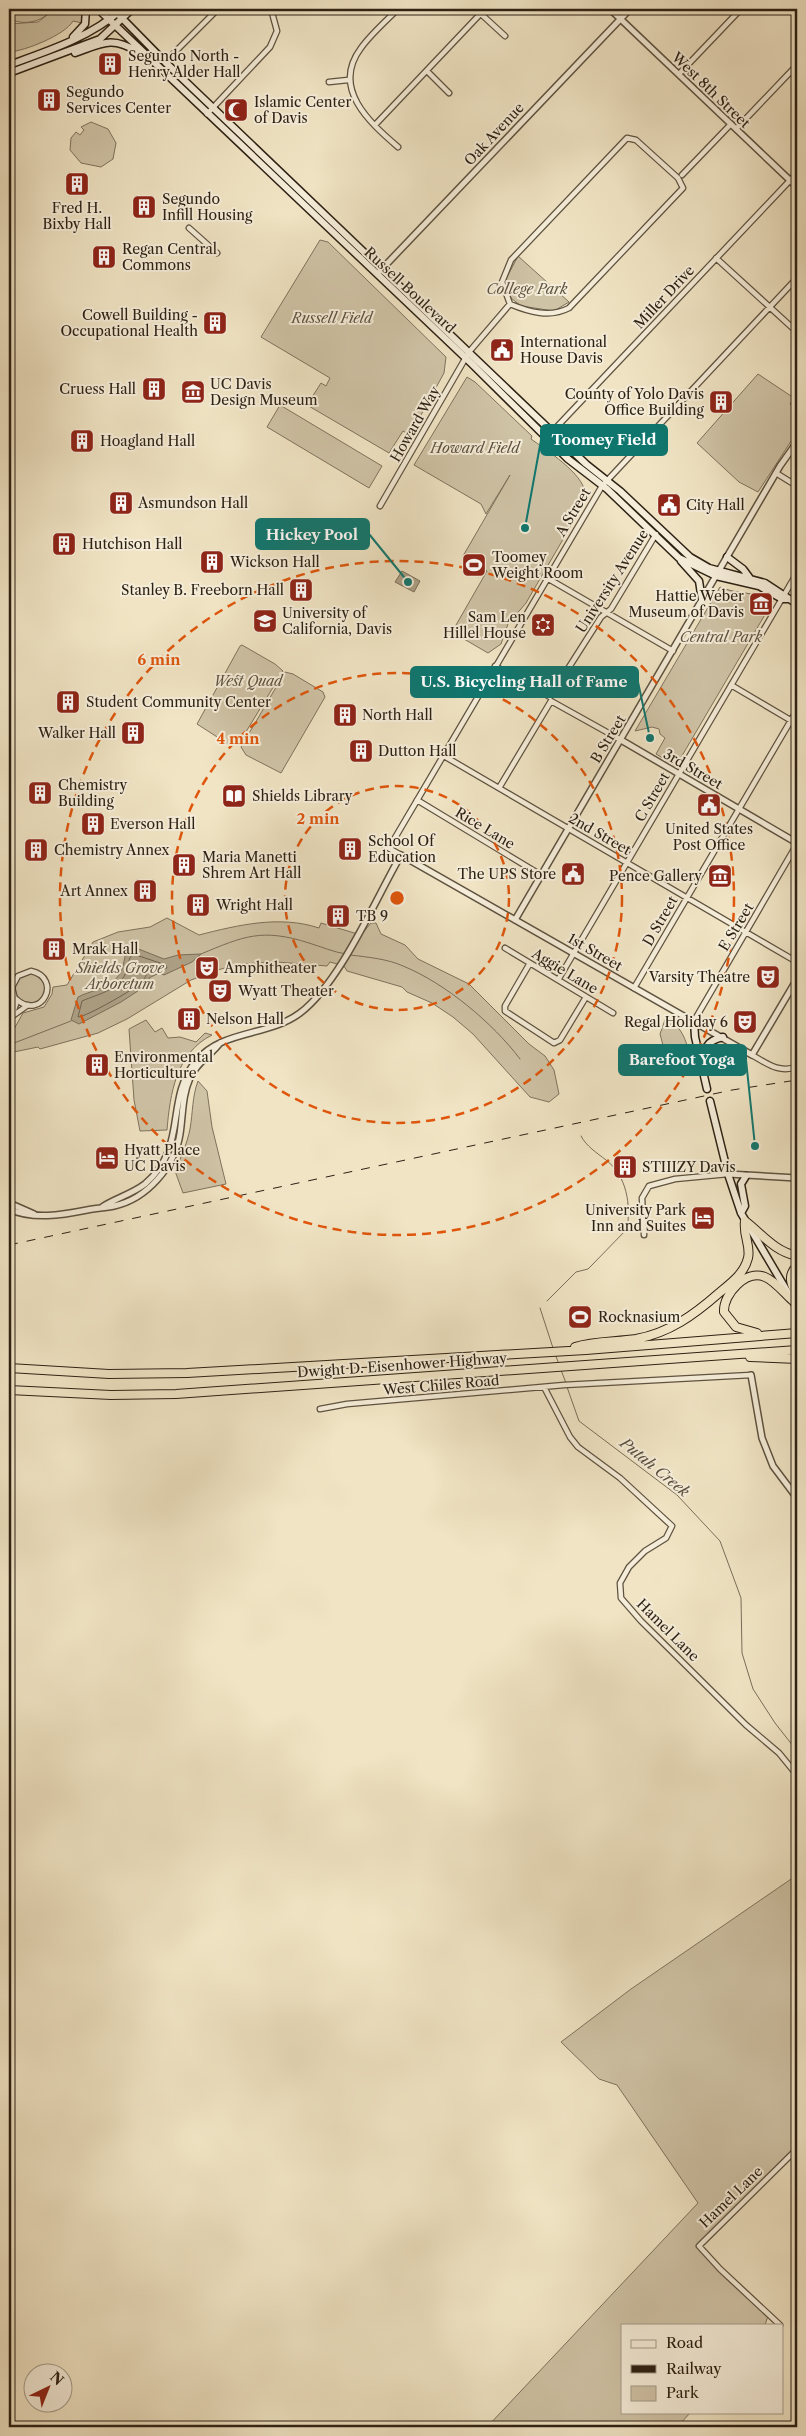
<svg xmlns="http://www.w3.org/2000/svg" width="806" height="2436" font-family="'Libre Caslon Text',serif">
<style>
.green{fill:#cfc3a6;stroke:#7e725d}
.water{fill:#aea288;stroke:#7a6e5a}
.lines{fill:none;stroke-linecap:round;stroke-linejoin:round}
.shore{stroke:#6e624e;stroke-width:1}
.stream{stroke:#7a6e5a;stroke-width:1}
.minor-casing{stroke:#5e5240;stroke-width:7}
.tertiary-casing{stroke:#5e5240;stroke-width:8}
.secondary-casing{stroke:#2d2114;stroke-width:9}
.motorway-casing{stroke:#2d2114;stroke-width:10}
.minor{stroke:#f5edd9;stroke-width:4.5}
.tertiary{stroke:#f5edd9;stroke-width:5}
.secondary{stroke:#f5edd9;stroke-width:6}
.motorway{stroke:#f0e4c4;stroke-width:8}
.rail{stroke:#2d2114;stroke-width:1;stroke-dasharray:9 9;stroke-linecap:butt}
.ring{fill:none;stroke:#df560c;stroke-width:2.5;stroke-dasharray:9 6}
.labels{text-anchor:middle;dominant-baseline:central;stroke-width:4;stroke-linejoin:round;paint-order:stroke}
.poi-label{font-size:14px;fill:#2d2114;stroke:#f5edd9;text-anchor:start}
.street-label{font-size:14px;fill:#2d2114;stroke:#f5edd9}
.park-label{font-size:14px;font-style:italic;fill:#5e5240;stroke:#f5edd9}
.water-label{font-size:15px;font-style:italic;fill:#5a4e3d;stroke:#f5edd9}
.centre{fill:#df560c;stroke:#f5edd9;stroke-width:2.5}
.ring-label{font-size:15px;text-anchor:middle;font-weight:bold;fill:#df560c;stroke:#f5edd9;stroke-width:4;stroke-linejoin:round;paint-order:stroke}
.leader{fill:none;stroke:#0f766e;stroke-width:2}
.callout-dot{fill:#0f766e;stroke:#f5edd9;stroke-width:2}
.callout{fill:#0f766e;stroke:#0f766e;stroke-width:2}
.callout-label{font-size:15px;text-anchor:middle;font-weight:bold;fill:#fff}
</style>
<rect width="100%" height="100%" fill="#f0e4c4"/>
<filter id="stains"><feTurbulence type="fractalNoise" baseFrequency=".004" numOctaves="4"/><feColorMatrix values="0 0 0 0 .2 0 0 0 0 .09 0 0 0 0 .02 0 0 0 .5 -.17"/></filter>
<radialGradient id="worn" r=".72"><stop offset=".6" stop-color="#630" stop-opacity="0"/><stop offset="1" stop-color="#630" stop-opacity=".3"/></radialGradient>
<path class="green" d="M9,9H53C42,22 25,26 9,19Z
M55,9H83L82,23L73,21C65,35 25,51 9,52V24L38,22Z
M91,122L108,129L116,143L113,159L101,167L81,163L70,150L71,138L76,132L80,135L84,130L81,127Z
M320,240L328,242L446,357L444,373L410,435L403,431L389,453L307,405L321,383L326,386L330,378L261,337Z
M518,256L569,302L554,311L521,306L511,298L505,281Z
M758,374L794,398L790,404L797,410V432L758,492L739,482L697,443Z
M467,377L475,382L532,436L531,439C545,449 584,474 585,493C585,497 584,501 583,505L526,603L508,624L501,644L488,653L452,632L487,571L484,569L479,577L465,569L470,561L463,556L510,475L486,514L481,504L414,465Z
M280,405L382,466L369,488L267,427Z
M720,587C738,595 756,591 773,601L676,766L656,754L665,738L660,734L659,729L652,727L635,731Z
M242,645L275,664L283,671L238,745L228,744L197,724L240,646Z
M285,672L293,674L323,692L325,697L281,773L246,755L241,747Z
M167,918L199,935C238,925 280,915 319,928L321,923L361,935L371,923H376L381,934L405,945L418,959L469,984L529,1044L545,1056L554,1070L559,1094L549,1102L530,1097L473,1034L453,1017L432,1003L407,992L402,987L347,971L344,966L330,962L327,966L277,962L240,964L221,969L191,980L127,1019L98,1033L40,1049L38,1047L9,1053V1038L23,1013L44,1007L52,994L53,987L67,985L93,942L118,932L150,927Z
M15 988a15 15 0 1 1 30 0a15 15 0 1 1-30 0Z
M666,1017C684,1029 686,1041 691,1060L678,1062V1057L664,1049L660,1034Z
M146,1020L155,1032L162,1028L168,1038L180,1037L196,1042L205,1033L212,1035C176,1053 170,1094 167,1130L140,1131L134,1100L129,1029Z
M198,1081L207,1091L212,1127L226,1184L183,1193L175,1171C181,1157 187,1144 190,1129C193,1112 192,1097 198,1081Z
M797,1875V2151L703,2246V2253L768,2316L765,2325H622V2412H691L677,2427H487L698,2203L617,2085L599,2079L561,2042L631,1989Z"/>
<path class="water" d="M402,571L420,581L414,592L395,582Z
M136,948L164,959L178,955L201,954L192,962L164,975L159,973L149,978L150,983L121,1002L79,1024L71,1020L78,997C94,989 115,988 122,969C124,964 124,959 126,953Z"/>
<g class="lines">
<path class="shore" d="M133,954L166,965L167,968L150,970C146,974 146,976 144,980C139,987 86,1017 78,1017L82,1001C98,994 117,991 126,973C129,966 127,959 133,954Z"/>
<path class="stream" d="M201,954C244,936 262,928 309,943C322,947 333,952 346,954
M350,955C367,957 388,959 403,966C445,983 493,1023 520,1059
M9,1045L71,1021
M547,1301L576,1272L588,1269L592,1265L627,1229C631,1205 627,1176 606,1160C597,1153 586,1146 581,1136
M540,1308L553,1348
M555,1354L559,1364
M561,1370L566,1383
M567,1387L579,1421L677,1495L720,1541L741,1598L742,1653L753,1689L775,1723L797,1751"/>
<defs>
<path id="minor" d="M398,9C386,21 371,34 361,48C331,88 369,122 398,147
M481,14L505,36
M165,62L218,9
M427,71L449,93
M679,74L741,9
M329,82L348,80
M207,114L270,47L277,31L271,9
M375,125L485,9
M736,129L797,65
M682,175L731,124
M189,228L217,253
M716,258L797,332
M551,433L797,173
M776,473L797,486
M380,506L469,352L510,304C529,312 550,318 569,308L683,188L678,178L636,140L627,138L511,260L502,282L510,304
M547,578L673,651
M495,666L550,697L601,617L611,609L656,534
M731,685L797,724
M444,756L797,962
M499,788L551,701L621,740
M417,800L541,875
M383,845L401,855
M389,848L602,486L797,278
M505,948L613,1013
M530,963L505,1006V1011L554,1043L560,1040L586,997
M558,980L797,573
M634,988L797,710
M14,1015L28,1005
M694,1021L797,844
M9,1024L16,1004L12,987L18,976L31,971C63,978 42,1022 16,999
M752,1055C768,1064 778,1073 797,1067
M644,1235L642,1198L649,1186L675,1179L728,1174
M544,1387L570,1437L578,1447L620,1478L672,1526L666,1538L645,1551L629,1567L620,1583L621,1598L641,1621L746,1725L779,1753L797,1775
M320,1409L347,1404L564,1385L751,1375
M780,2325L720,2269L699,2246L797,2149"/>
<path id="tertiary" d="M610,9L797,187
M380,271L630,9
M621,740L797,843
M515,920L780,466L797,442
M728,1174L797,1178
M9,1203L34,1214
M102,1207C116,1198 132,1194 145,1184C189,1146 164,1100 196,1061C223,1029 268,1037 300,1013C340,983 375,900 401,855L752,1055L797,979
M9,1209C33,1220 62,1215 87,1210C96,1208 105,1208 114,1206C147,1199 175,1166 180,1134C183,1114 182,1096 190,1078C197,1062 210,1056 220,1043
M751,1375L762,1438L773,1466L797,1498"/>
<path id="secondary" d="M98,9L472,364L568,459L607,489L679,558L716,576L759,586L782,599H788
M113,9L165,62L549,429L586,464L620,491L690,557L709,568L765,583L797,604
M73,37L85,24L86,9
M75,53C103,43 112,36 138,52
M9,65C48,51 91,37 122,9
M9,73L100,39L132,9
M727,557L743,569L749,577
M681,561L699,581L702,600
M694,1021L695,1037L707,1089
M706,1065C703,1048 706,1041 723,1037
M710,1101L728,1174L741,1213L797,1308
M741,1213L745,1206L741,1184L746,1176"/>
<path id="motorway" d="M745,1221C763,1235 774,1251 797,1256
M797,1266C787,1275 791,1285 797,1295
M757,1333L736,1327L724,1312C723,1294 746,1269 765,1277C775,1281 784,1293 792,1300
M575,1347C594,1341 616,1342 636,1339C669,1333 694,1315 719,1293C731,1283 744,1274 748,1258C751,1246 743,1236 745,1221
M750,1357L797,1359
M9,1368L109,1374L187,1373L586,1350L797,1333
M9,1390L111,1395L176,1394L797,1350"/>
</defs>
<use href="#minor" class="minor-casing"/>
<use href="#tertiary" class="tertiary-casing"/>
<use href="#secondary" class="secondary-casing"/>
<use href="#motorway" class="motorway-casing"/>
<use href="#minor" class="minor"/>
<use href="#tertiary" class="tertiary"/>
<use href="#secondary" class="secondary"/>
<use href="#motorway" class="motorway"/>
<path class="rail" d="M9,1245L732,1090L797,1080"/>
</g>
<g class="ring">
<circle cx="397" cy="898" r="112"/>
<circle cx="397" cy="898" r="225"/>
<circle cx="397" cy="898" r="337"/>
</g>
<defs>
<symbol id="building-square" viewBox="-11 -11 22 22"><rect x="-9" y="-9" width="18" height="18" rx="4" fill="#8f2418" stroke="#f5edd9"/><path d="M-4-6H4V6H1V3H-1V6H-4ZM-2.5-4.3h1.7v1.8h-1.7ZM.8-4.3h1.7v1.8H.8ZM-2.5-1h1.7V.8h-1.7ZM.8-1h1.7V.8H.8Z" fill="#fff"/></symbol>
<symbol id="mosque-square" viewBox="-11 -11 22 22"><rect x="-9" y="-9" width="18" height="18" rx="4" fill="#8f2418" stroke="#f5edd9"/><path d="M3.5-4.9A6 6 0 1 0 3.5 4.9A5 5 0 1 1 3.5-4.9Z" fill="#fff"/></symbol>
<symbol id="civic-square" viewBox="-11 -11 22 22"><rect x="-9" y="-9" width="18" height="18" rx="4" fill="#8f2418" stroke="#f5edd9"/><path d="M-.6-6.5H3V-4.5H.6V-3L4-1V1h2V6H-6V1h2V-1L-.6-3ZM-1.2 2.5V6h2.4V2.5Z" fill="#fff"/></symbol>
<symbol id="museum-square" viewBox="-11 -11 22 22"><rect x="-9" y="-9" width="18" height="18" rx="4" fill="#8f2418" stroke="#f5edd9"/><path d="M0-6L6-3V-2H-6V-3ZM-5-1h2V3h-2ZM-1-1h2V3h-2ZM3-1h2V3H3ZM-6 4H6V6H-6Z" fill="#fff"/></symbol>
<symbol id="stadium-square" viewBox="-11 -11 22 22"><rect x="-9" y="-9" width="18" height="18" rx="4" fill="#8f2418" stroke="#f5edd9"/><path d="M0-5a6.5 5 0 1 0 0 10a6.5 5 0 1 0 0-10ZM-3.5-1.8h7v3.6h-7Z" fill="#fff"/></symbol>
<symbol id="university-square" viewBox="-11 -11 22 22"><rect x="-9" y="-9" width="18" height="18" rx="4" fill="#8f2418" stroke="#f5edd9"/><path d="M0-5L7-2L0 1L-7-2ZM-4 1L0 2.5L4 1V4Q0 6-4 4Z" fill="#fff"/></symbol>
<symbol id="synagogue-square" viewBox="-11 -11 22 22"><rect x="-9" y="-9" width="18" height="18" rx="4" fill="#8f2418" stroke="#f5edd9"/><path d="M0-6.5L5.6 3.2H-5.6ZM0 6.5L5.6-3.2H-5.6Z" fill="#fff"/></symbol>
<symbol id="library-square" viewBox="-11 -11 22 22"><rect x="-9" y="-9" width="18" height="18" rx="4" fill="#8f2418" stroke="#f5edd9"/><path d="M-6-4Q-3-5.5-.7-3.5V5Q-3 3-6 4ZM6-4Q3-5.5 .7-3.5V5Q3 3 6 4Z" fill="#fff"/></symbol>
<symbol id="theatre-square" viewBox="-11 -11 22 22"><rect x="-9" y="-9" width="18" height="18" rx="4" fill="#8f2418" stroke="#f5edd9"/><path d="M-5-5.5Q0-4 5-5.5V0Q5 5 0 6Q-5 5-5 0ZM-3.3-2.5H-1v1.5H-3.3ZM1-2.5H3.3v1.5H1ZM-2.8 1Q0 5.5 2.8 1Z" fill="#fff"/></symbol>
<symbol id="hotel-square" viewBox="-11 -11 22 22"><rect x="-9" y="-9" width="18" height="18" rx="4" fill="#8f2418" stroke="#f5edd9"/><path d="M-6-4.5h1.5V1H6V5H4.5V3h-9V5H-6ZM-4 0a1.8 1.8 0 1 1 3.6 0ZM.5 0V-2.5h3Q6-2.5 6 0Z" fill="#fff"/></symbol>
</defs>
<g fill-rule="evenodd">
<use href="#building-square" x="96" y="50" width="28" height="28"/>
<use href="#building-square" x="35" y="86" width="28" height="28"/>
<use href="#mosque-square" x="222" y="96" width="28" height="28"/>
<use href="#building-square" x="63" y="170" width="28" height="28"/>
<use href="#building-square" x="130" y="193" width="28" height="28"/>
<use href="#building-square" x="90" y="243" width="28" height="28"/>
<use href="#building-square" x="201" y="309" width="28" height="28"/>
<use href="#civic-square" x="488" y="336" width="28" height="28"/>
<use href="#building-square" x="140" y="375" width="28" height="28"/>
<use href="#museum-square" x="179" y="378" width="28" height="28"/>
<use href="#building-square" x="707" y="388" width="28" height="28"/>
<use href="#building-square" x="68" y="427" width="28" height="28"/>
<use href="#building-square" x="107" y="489" width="28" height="28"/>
<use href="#civic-square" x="655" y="491" width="28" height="28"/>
<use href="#building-square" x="50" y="530" width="28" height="28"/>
<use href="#building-square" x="198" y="548" width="28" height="28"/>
<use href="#stadium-square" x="460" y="551" width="28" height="28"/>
<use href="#building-square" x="287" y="576" width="28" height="28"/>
<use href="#museum-square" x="747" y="590" width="28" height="28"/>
<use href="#university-square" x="251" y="607" width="28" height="28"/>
<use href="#synagogue-square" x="529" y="611" width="28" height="28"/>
<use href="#building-square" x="54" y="688" width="28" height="28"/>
<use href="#building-square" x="331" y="701" width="28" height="28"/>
<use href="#building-square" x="119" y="719" width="28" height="28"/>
<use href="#building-square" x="347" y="737" width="28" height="28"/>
<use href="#building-square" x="26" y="779" width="28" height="28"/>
<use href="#library-square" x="220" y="782" width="28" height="28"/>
<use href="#civic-square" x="695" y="791" width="28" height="28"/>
<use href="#building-square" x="79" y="810" width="28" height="28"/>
<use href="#building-square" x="336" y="835" width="28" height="28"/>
<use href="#building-square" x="22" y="836" width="28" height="28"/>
<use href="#building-square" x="170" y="851" width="28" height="28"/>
<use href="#civic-square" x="559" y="860" width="28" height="28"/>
<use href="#museum-square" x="706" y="862" width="28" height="28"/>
<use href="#building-square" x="131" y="877" width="28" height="28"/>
<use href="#building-square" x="184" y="891" width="28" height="28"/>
<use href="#building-square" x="324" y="902" width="28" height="28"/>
<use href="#building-square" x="40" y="935" width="28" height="28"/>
<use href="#theatre-square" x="193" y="954" width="28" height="28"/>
<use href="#theatre-square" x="754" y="963" width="28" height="28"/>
<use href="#theatre-square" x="206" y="977" width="28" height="28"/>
<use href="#building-square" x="175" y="1005" width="28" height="28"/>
<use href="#theatre-square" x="731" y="1008" width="28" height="28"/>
<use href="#building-square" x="83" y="1051" width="28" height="28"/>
<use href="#hotel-square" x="93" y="1144" width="28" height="28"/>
<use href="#building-square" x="611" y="1153" width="28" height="28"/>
<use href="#hotel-square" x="689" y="1204" width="28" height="28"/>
<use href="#stadium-square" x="566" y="1303" width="28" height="28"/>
</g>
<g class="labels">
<g class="poi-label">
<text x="128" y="56">Segundo North -<tspan x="128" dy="16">Henry Alder Hall</tspan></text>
<text x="66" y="92">Segundo<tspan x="66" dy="16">Services Center</tspan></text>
<text x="254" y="102">Islamic Center<tspan x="254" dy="16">of Davis</tspan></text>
<text x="162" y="199">Segundo<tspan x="162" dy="16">Infill Housing</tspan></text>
<text x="77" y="208" text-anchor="middle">Fred H.<tspan x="77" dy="16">Bixby Hall</tspan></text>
<text x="122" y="249">Regan Central<tspan x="122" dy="16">Commons</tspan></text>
<text x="198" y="315" text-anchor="end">Cowell Building -<tspan x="198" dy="16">Occupational Health</tspan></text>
<text x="520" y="342">International<tspan x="520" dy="16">House Davis</tspan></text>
<text x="210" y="384">UC Davis<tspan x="210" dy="16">Design Museum</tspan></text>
<text x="136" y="389" text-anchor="end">Cruess Hall</text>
<text x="704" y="394" text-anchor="end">County of Yolo Davis<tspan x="704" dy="16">Office Building</tspan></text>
<text x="100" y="441">Hoagland Hall</text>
<text x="138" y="503">Asmundson Hall</text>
<text x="686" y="505">City Hall</text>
<text x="82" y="544">Hutchison Hall</text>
<text x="492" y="557">Toomey<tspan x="492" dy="16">Weight Room</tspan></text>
<text x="230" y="562">Wickson Hall</text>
<text x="284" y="590" text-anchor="end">Stanley B. Freeborn Hall</text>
<text x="744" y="596" text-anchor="end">Hattie Weber<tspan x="744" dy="16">Museum of Davis</tspan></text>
<text x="282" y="613">University of<tspan x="282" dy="16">California, Davis</tspan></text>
<text x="526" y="617" text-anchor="end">Sam Len<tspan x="526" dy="16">Hillel House</tspan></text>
<text x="86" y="702">Student Community Center</text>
<text x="362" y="715">North Hall</text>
<text x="116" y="733" text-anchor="end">Walker Hall</text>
<text x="378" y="751">Dutton Hall</text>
<text x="58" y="785">Chemistry<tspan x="58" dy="16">Building</tspan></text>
<text x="252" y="796">Shields Library</text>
<text x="110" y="824">Everson Hall</text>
<text x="709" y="829" text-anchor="middle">United States<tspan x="709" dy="16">Post Office</tspan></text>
<text x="368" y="841">School Of<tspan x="368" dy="16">Education</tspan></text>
<text x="54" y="850">Chemistry Annex</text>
<text x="202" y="857">Maria Manetti<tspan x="202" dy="16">Shrem Art Hall</tspan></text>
<text x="556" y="874" text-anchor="end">The UPS Store</text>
<text x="702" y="876" text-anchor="end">Pence Gallery</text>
<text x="128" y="891" text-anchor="end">Art Annex</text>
<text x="216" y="905">Wright Hall</text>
<text x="356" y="916">TB 9</text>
<text x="72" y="949">Mrak Hall</text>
<text x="224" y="968">Amphitheater</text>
<text x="750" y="977" text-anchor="end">Varsity Theatre</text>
<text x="238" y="991">Wyatt Theater</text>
<text x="206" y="1019">Nelson Hall</text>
<text x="728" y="1022" text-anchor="end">Regal Holiday 6</text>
<text x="114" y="1057">Environmental<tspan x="114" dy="16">Horticulture</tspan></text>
<text x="124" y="1150">Hyatt Place<tspan x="124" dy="16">UC Davis</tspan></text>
<text x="642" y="1167">STIIIZY Davis</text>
<text x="686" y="1210" text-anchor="end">University Park<tspan x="686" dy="16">Inn and Suites</tspan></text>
<text x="598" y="1317">Rocknasium</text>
</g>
<g class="street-label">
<text transform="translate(711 90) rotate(44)">West 8th Street</text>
<text transform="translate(494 134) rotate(-47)">Oak Avenue</text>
<text transform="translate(410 290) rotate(43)">Russell Boulevard</text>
<text transform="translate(664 297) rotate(-47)">Miller Drive</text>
<text transform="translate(415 424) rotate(-60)">Howard Way</text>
<text transform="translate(573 512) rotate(-59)">A Street</text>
<text transform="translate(612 581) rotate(-57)">University Avenue</text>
<text transform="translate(608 739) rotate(-59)">B Street</text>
<text transform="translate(693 769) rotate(30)">3rd Street</text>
<text transform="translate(652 797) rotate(-60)">C Street</text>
<text transform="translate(485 828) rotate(31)">Rice Lane</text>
<text transform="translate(600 834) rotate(30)">2nd Street</text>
<text transform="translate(660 921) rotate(-60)">D Street</text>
<text transform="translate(736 927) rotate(-59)">E Street</text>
<text transform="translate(595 952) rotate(30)">1st Street</text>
<text transform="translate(565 971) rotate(31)">Aggie Lane</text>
<text transform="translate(402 1365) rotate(-4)">Dwight D. Eisenhower Highway</text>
<text transform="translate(441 1385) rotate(-5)">West Chiles Road</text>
<text transform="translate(668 1630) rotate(45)">Hamel Lane</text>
<text transform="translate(731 2197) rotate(-44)">Hamel Lane</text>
</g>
<g class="park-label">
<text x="527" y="289">College Park</text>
<text x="332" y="318">Russell Field</text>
<text x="475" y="448">Howard Field</text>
<text x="721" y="637">Central Park</text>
<text x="248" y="681">West Quad</text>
<text x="120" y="968">Shields Grove<tspan x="120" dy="16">Arboretum</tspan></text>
</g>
<g class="water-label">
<text transform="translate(655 1467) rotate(39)">Putah Creek</text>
</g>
</g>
<circle cx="397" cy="898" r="8" class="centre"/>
<g class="ring-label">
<text x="159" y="665">6 min</text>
<text x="238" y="744">4 min</text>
<text x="318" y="824">2 min</text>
</g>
<path class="leader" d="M525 528L541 440M408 582L369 534M650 738L638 682M755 1146L746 1060"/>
<g class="callout-dot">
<circle cx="525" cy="528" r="5"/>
<circle cx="408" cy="582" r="5"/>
<circle cx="650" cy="738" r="5"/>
<circle cx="755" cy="1146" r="5"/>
</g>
<g class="callout">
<rect x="541" y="425" width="126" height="30" rx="5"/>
<rect x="256" y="519" width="113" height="30" rx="5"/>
<rect x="411" y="667" width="227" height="30" rx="5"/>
<rect x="619" y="1045" width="127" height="30" rx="5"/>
</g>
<g class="callout-label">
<text x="604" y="445">Toomey Field</text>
<text x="312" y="540">Hickey Pool</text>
<text x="524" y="687">U.S. Bicycling Hall of Fame</text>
<text x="682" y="1065">Barefoot Yoga</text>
</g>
<rect width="806" height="2436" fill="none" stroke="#f0e4c4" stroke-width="30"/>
<rect x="10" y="10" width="786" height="2416" fill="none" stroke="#2d2114" stroke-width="2.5"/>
<rect x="15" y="15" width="776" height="2406" fill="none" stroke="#2d2114"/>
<rect x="621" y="2324" width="162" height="90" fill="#f5edd9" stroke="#a59b8a"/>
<rect x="631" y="2340" width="25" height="8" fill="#f5edd9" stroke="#a59b8a"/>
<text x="666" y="2348" font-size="15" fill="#2d2114">Road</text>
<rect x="631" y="2365" width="25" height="8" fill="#2d2114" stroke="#a59b8a"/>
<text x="666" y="2374" font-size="15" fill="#2d2114">Railway</text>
<rect x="631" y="2386" width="25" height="15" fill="#cfc3a6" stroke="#a59b8a"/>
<text x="666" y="2398" font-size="15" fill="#2d2114">Park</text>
<g transform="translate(48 2388) rotate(43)"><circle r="24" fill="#f5edd9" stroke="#a59b8a"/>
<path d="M0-4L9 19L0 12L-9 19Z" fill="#8f2418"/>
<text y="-8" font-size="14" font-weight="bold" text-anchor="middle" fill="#2d2114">N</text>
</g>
<rect width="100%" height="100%" filter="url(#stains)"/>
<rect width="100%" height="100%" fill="url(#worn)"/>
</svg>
